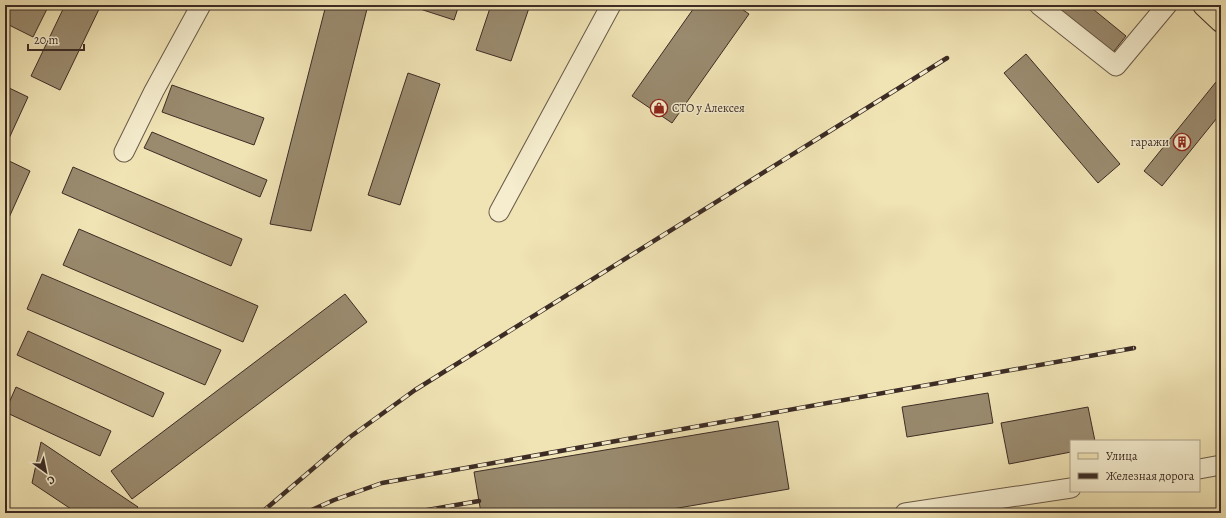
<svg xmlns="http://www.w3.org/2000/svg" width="1226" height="518" font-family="Alegreya,serif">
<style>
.building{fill:#9a8b6f;stroke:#3c2c25}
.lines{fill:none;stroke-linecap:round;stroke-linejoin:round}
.minor-casing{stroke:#695a49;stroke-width:21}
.major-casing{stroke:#3c2c25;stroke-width:24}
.minor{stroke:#f5edce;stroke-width:19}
.major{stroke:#f0e3b4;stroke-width:22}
.rail-casing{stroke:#3c2c25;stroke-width:4.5}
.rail{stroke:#f5edce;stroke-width:3;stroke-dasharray:9;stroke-linecap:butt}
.labels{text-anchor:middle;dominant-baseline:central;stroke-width:3;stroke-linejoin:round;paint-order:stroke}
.poi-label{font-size:12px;fill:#3c2c25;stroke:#f5edce;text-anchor:start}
</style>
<rect width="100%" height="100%" fill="#f0e3b4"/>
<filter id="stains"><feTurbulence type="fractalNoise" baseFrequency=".005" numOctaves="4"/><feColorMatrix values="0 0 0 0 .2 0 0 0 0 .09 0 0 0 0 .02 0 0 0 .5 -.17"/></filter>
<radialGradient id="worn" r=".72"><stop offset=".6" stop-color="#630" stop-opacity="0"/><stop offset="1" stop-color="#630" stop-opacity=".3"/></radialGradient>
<path class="building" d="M6,5H49L33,37L5,23Z
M65,5H101L60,90L31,76Z
M326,5H368L311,231L270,224Z
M422,5H459L454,20L420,9Z
M491,5H530L511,61L476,50Z
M696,5H736L749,14L672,123L632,96Z
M1048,5H1088L1126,36L1111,55Z
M1026,54L1120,164L1098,183L1004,73Z
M408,73L440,84L400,205L368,195Z
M1216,82L1221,86V113L1162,186L1144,171Z
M172,85L264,118L254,145L162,112Z
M5,86L28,97L6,145H5Z
M152,132L267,180L260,197L144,148Z
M5,159L30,171L7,222H5Z
M73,167L242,239L231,266L62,193Z
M79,229L258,306L243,342L63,265Z
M42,274L221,350L205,385L27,309Z
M345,294L367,322L132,499L111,471Z
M28,331L164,393L153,417L17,355Z
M16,387L111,431L100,456L5,412Z
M988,393L993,423L907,437L902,407Z
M1088,407L1095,441H1071V452L1009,464L1001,423Z
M778,421L789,489L649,513H481L474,472Z
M41,442L138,507L133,513H77L32,483Z"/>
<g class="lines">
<defs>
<path id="minor" d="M1039,5L1116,66L1167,5
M124,152L154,91L201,5
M499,212L611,5
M1199,469L1221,465
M905,513L1071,488"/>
<path id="major" d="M1204,5L1221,21"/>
</defs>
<use href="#minor" class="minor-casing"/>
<use href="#major" class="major-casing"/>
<use href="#minor" class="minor"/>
<use href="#major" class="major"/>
<defs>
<path id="rail" d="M261,513L350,437L415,390L947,58
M305,513L334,500L382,483L1134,348
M410,513L479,501"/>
</defs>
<use href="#rail" class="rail-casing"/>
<use href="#rail" class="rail"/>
</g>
<defs>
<symbol id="shop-ring" viewBox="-11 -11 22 22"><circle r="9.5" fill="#f5edce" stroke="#8f2418" stroke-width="1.5"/><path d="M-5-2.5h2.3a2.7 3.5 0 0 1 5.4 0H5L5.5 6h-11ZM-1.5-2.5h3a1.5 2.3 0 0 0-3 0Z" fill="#8f2418"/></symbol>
<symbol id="building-ring" viewBox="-11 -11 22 22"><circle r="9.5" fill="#f5edce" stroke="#8f2418" stroke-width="1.5"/><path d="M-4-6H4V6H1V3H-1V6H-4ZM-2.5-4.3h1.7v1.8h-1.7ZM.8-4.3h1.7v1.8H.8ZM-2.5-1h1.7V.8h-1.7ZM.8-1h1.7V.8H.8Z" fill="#8f2418"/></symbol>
</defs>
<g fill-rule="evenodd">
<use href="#shop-ring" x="649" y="98" width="20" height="20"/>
<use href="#building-ring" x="1172" y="132" width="20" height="20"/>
</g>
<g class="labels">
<g class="poi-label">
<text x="672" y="108">СТО у Алексея</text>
<text x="1169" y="142" text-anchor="end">гаражи</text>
</g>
</g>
<rect width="1226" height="518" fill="none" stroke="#f0e3b4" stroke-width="20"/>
<rect x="6" y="6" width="1214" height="506" fill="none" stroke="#3c2c25" stroke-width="2"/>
<rect x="10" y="10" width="1206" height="498" fill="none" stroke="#3c2c25"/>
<rect x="1070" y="440" width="130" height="52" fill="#f5edce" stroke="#aba08a"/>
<rect x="1078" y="453" width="20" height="6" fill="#f0e3b4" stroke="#aba08a"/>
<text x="1106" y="460" font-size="12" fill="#3c2c25">Улица</text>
<rect x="1078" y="473" width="20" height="6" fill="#3c2c25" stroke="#aba08a"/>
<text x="1106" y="480" font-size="12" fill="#3c2c25">Железная дорога</text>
<g transform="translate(46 472) rotate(147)" stroke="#f5edce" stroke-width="3" paint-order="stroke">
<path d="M0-3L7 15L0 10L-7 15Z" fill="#3c2c25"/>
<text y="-6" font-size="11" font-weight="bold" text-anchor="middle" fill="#3c2c25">С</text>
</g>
<path d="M28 44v6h56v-6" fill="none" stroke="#3c2c25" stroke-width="2"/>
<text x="34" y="44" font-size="12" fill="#3c2c25" stroke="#f5edce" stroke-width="3" paint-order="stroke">20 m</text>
<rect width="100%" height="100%" filter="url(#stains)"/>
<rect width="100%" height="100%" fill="url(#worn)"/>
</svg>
